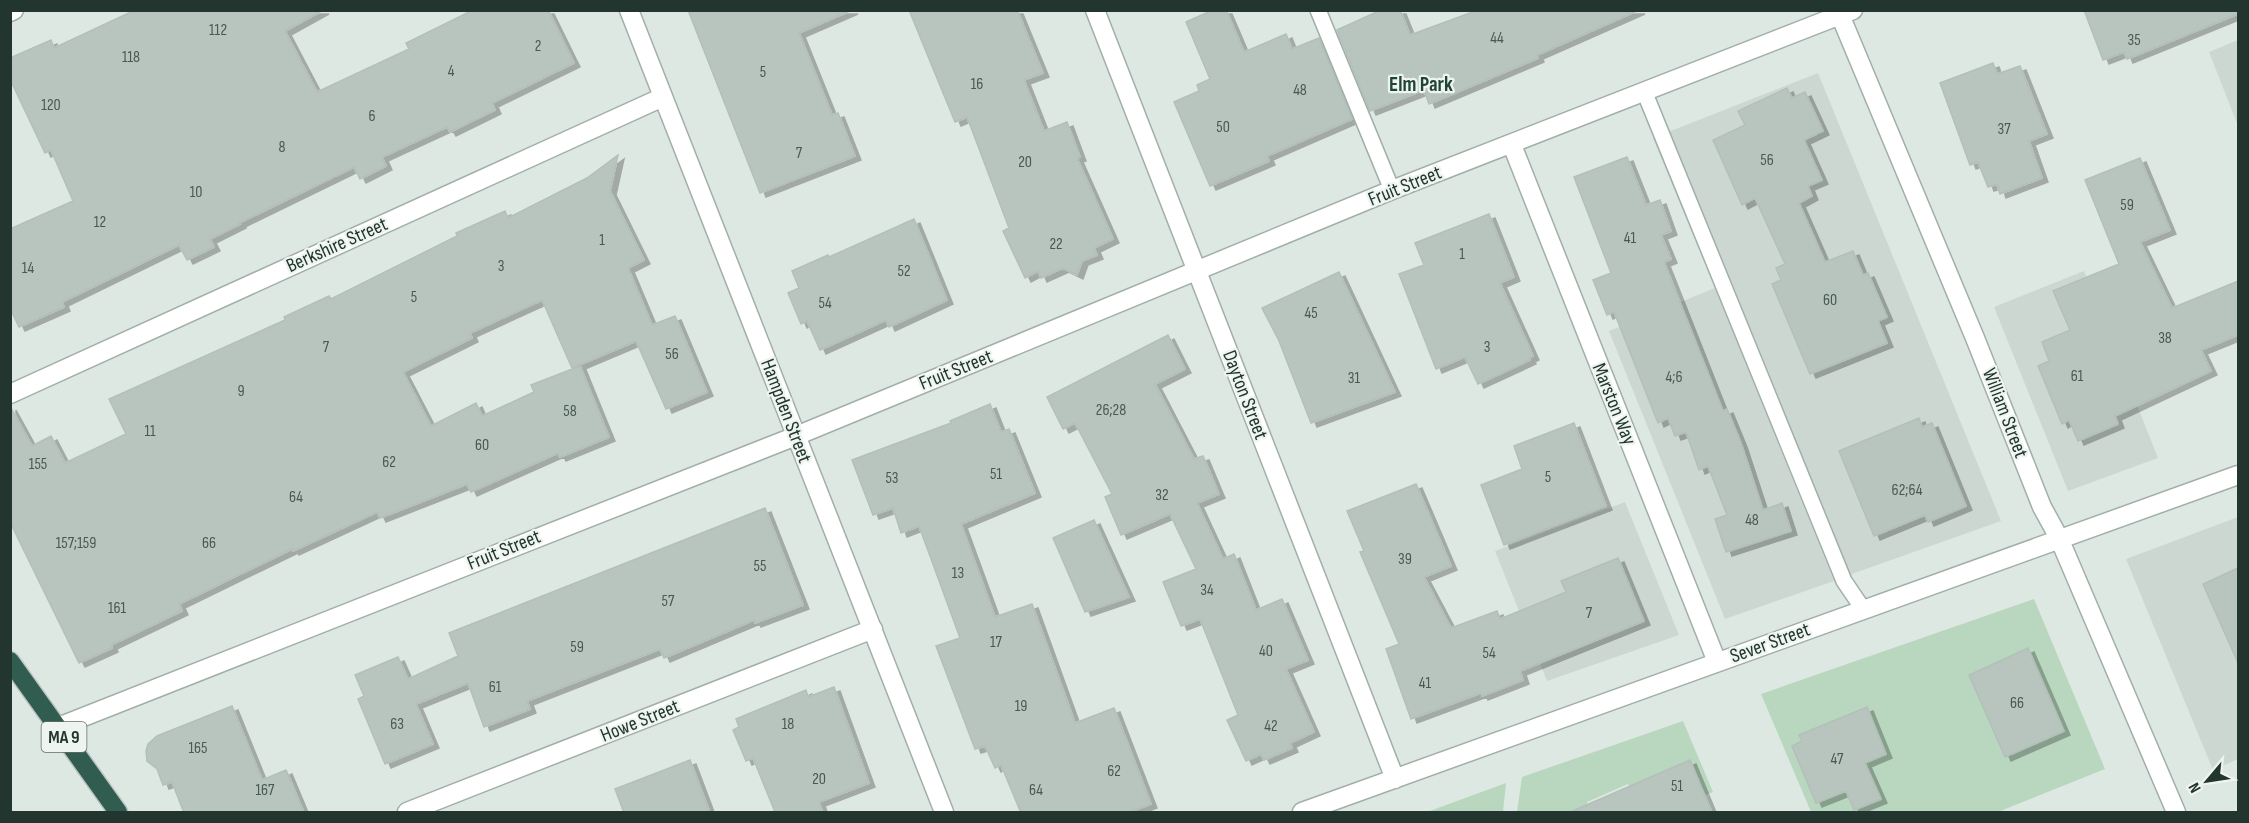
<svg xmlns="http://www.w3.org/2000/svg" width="2249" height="823" font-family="'Sofia Sans Condensed',sans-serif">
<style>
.built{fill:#cdd7d2}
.green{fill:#b9d7bf}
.building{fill:#b7c5be;stroke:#b2c0b9;stroke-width:1.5;filter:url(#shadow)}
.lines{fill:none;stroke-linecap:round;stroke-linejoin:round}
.lane-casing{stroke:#a2afa9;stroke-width:18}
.street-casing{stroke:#a2afa9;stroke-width:21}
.secondary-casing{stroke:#9fb2a9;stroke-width:21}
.highway-casing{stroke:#bdc2c0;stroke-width:21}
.lane{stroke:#fff;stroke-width:15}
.street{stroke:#fff;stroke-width:18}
.secondary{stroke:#fff;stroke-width:18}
.highway{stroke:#315d51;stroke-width:18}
.labels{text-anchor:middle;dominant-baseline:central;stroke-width:4.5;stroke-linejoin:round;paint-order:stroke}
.number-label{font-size:16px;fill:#475952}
.shield{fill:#eef5f1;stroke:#5f6f68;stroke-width:1.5}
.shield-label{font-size:18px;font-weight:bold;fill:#22352e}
.street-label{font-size:20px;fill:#22352e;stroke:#eef5f1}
.neighbourhood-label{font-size:21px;font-weight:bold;fill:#214439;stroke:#eef5f1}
</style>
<defs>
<filter id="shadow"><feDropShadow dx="6" dy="4" stdDeviation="0" flood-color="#0004"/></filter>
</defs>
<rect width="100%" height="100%" fill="#dee8e3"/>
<path class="built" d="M2238,40V126L2209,52Z
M1818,73L2001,521L1849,575L1713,247L1700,252L1653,138Z
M2084,271L2158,458L2068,491L1994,307Z
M1715,288L1834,581L1725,619L1609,331Z
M1625,502L1679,635L1547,681L1495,551Z
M2238,517V759L2213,770L2126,559Z"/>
<path class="green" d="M2034,599L2105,769L1998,812H1811L1761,694Z
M1683,721L1713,792L1705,795L1690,760L1633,795L1628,784L1587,802L1589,812H1517L1522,777Z
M1506,783L1503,812H1427Z"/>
<path class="building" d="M135,10H323L285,31L317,92L409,49L406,43L473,10H548L574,63L492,103L495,110L450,132L447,127L382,157L386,166L360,179L354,167L239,223L240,224L210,239L214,247L187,260L179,245L62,302L64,307L19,327L10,308V229L73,201L51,150L45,153L10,79V58L51,40L54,48Z
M688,10H852L799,33L832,115L838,113L855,156L760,193Z
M909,10H1017L1043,73L1024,80L1044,131L1067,122L1080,157L1077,158L1113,239L1094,248L1097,255L1082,261L1077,275L1063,268L1041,278L1038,271L1025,278L1003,231L1009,228L967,117L955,122Z
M1213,10H1226L1244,52L1286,34L1292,49L1319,38L1352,119L1267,156L1269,161L1210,186L1174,102L1199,91L1197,85L1210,79L1186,22Z
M1381,10H1400L1410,35L1478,10H1639L1537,55L1538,58L1429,104L1424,90L1370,111L1337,30Z
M2084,10H2238V14L2127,59L2124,52L2103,60Z
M1993,63L1997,74L2020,66L2047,134L2029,141L2042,178L2000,194L1997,184L1988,187L1978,162L1970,165L1940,83Z
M1787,88L1792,98L1805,92L1823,131L1804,140L1822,180L1808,186L1812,196L1799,203L1825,262L1853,251L1863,275L1868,273L1887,317L1878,321L1887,343L1810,374L1772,284L1781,280L1776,268L1785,264L1755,198L1742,205L1713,140L1745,125L1738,111Z
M618,155L610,191L644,260L628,268L652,325L675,316L707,392L666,409L636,341L572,368L542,300L470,333L472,338L403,372L431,426L476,403L482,416L534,392L531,385L580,366L609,437L560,457L558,453L471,492L467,484L380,518L377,512L293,551L292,549L179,604L182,611L111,645L112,648L79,663L10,522V406L32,446L51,436L65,463L126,434L109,399L285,320L284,317L329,296L331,299L457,236L456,233L505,211L508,218L587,178Z
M1627,157L1646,205L1660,200L1671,231L1661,235L1671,259L1664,262L1723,411L1727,409L1741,443L1763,510L1782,503L1791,531L1726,552L1715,519L1727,515L1708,466L1699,470L1686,432L1675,436L1668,418L1658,423L1614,312L1607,315L1593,280L1611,273L1574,177Z
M2140,158L2170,230L2140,242L2172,308L2238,281V335L2201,350L2211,371L2115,416L2118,424L2078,441L2069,420L2062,424L2038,366L2049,361L2042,342L2070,330L2053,291L2119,264L2085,180Z
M1489,214L1514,277L1500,283L1533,356L1529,358L1530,360L1478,384L1465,357L1436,369L1399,274L1424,265L1415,243Z
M914,219L947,300L889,327L886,320L820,350L807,321L801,324L788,293L799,288L792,271L828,255L829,257Z
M1339,272L1395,392L1311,423L1279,341L1262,308Z
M1168,335L1185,369L1155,384L1194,459L1203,456L1219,494L1197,503L1223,559L1234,554L1256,610L1282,599L1308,660L1286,669L1314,732L1290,743L1292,748L1264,760L1261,754L1246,761L1227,720L1238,715L1200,619L1181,626L1163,582L1196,569L1170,514L1121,535L1105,497L1112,494L1075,423L1063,429L1047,397Z
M990,404L1001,432L1009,429L1035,493L961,524L995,617L1032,604L1075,723L1114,708L1151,804L1127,813H1021L1001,765L995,768L985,746L975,749L936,646L960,638L919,526L901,533L893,508L873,515L852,460L951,423L950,421Z
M1919,418L1922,427L1932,423L1966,506L1928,522L1925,515L1874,536L1839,451Z
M1574,423L1606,506L1504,545L1481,485L1522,469L1514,446Z
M1416,484L1451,566L1424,577L1451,628L1497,611L1500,619L1566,592L1561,581L1618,558L1644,621L1520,671L1523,680L1482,696L1481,693L1411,719L1386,649L1399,644L1360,552L1364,551L1347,511Z
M765,508L803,605L755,623L754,620L664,658L660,649L527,701L530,709L484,727L468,683L416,704L433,744L385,764L358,699L364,696L355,675L398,657L408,679L458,656L449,633Z
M1094,520L1129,597L1085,612L1053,538Z
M2238,568V663L2203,584Z
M2028,648L2064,731L2005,757L1969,675Z
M834,687L869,783L819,802L823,813L775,812L753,758L746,761L733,730L739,727L736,719L806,690L808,697Z
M232,706L262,780L286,770L304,813H184L172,782L163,785L157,769L147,761L146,751L148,744L157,736Z
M1867,707L1886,754L1865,763L1881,799L1854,810L1846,791L1816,803L1792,746L1802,741L1799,735Z
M690,760L710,813H624L615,789Z
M1690,760L1712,813H1568Z"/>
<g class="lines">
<defs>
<path id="lane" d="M1318,10L1392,190
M1644,91L1844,581L1863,609"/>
<path id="street" d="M629,10L944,812
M1095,10L1395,779
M1838,10L1975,338L2042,507L2059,538L2176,812
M1512,145L1717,662
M10,394L663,97
M58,727L796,436L1392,190L1853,10
M407,812L873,629
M1302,812L2238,475"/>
<path id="secondary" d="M10,12L14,10"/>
<path id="highway" d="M10,661L118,812"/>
</defs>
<use href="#lane" class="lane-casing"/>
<use href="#street" class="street-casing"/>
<use href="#secondary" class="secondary-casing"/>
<use href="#highway" class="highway-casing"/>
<use href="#lane" class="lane"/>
<use href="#street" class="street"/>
<use href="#secondary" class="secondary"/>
<use href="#highway" class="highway"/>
</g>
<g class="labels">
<g class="number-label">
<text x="218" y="30">112</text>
<text x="1497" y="38">44</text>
<text x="2134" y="40">35</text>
<text x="538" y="46">2</text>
<text x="131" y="57">118</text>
<text x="451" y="71">4</text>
<text x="763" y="72">5</text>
<text x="977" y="84">16</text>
<text x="1300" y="90">48</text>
<text x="51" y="105">120</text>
<text x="372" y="116">6</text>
<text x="1223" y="127">50</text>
<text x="2004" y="129">37</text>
<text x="282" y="147">8</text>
<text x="799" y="153">7</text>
<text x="1767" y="160">56</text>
<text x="1025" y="162">20</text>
<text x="196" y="192">10</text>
<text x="2127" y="205">59</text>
<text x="100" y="222">12</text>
<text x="1630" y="238">41</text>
<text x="602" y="240">1</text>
<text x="1056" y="244">22</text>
<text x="1462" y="254">1</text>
<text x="501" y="266">3</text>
<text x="28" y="268">14</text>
<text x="904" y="271">52</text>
<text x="414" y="297">5</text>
<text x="1830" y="300">60</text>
<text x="825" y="303">54</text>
<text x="1311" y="313">45</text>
<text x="2165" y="338">38</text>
<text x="326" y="347">7</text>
<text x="1487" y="347">3</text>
<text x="672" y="354">56</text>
<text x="2077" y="376">61</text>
<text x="1674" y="377">4;6</text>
<text x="1354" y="378">31</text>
<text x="241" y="391">9</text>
<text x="1111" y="410">26;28</text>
<text x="570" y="411">58</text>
<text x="150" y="431">11</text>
<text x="482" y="445">60</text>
<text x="389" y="462">62</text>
<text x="38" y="464">155</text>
<text x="996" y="474">51</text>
<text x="1548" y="477">5</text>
<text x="892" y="478">53</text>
<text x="1907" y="490">62;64</text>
<text x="1162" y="495">32</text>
<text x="296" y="497">64</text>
<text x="1752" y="520">48</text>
<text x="76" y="543">157;159</text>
<text x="209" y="543">66</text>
<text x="1405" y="559">39</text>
<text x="760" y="566">55</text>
<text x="958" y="573">13</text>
<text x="1207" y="590">34</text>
<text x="668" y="601">57</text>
<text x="117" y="608">161</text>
<text x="1589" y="613">7</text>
<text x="996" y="642">17</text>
<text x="577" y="647">59</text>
<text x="1266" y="651">40</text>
<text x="1489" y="653">54</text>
<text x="1425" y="683">41</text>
<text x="495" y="687">61</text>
<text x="2017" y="703">66</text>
<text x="1021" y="706">19</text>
<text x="397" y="724">63</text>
<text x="788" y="724">18</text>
<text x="1271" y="726">42</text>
<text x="198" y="748">165</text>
<text x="1837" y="759">47</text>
<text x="1114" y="771">62</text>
<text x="819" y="779">20</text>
<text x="1677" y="786">51</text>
<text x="265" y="790">167</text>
<text x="1036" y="790">64</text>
</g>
<rect class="shield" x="41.5" y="722" width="45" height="30" rx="4.5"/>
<g class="shield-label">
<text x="64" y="737">MA 9</text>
</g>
<g class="street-label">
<text transform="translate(1405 186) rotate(-22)">Fruit Street</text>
<text transform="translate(337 245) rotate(-24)">Berkshire Street</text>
<text transform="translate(956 370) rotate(-22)">Fruit Street</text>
<text transform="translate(1245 395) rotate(69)">Dayton Street</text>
<text transform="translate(1614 404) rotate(68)">Marston Way</text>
<text transform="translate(786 411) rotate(69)">Hampden Street</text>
<text transform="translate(2005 413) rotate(69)">William Street</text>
<text transform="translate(504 550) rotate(-22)">Fruit Street</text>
<text transform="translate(1770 643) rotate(-20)">Sever Street</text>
<text transform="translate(640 721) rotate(-22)">Howe Street</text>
</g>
<g class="neighbourhood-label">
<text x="1421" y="84">Elm Park</text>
</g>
</g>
<rect width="2249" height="823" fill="none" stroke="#22352e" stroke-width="24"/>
<g transform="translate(2207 781) rotate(241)" stroke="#eef5f1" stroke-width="4.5" paint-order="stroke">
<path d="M0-4.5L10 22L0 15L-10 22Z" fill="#22352e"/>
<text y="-9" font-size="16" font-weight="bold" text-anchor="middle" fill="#22352e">N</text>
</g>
</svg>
